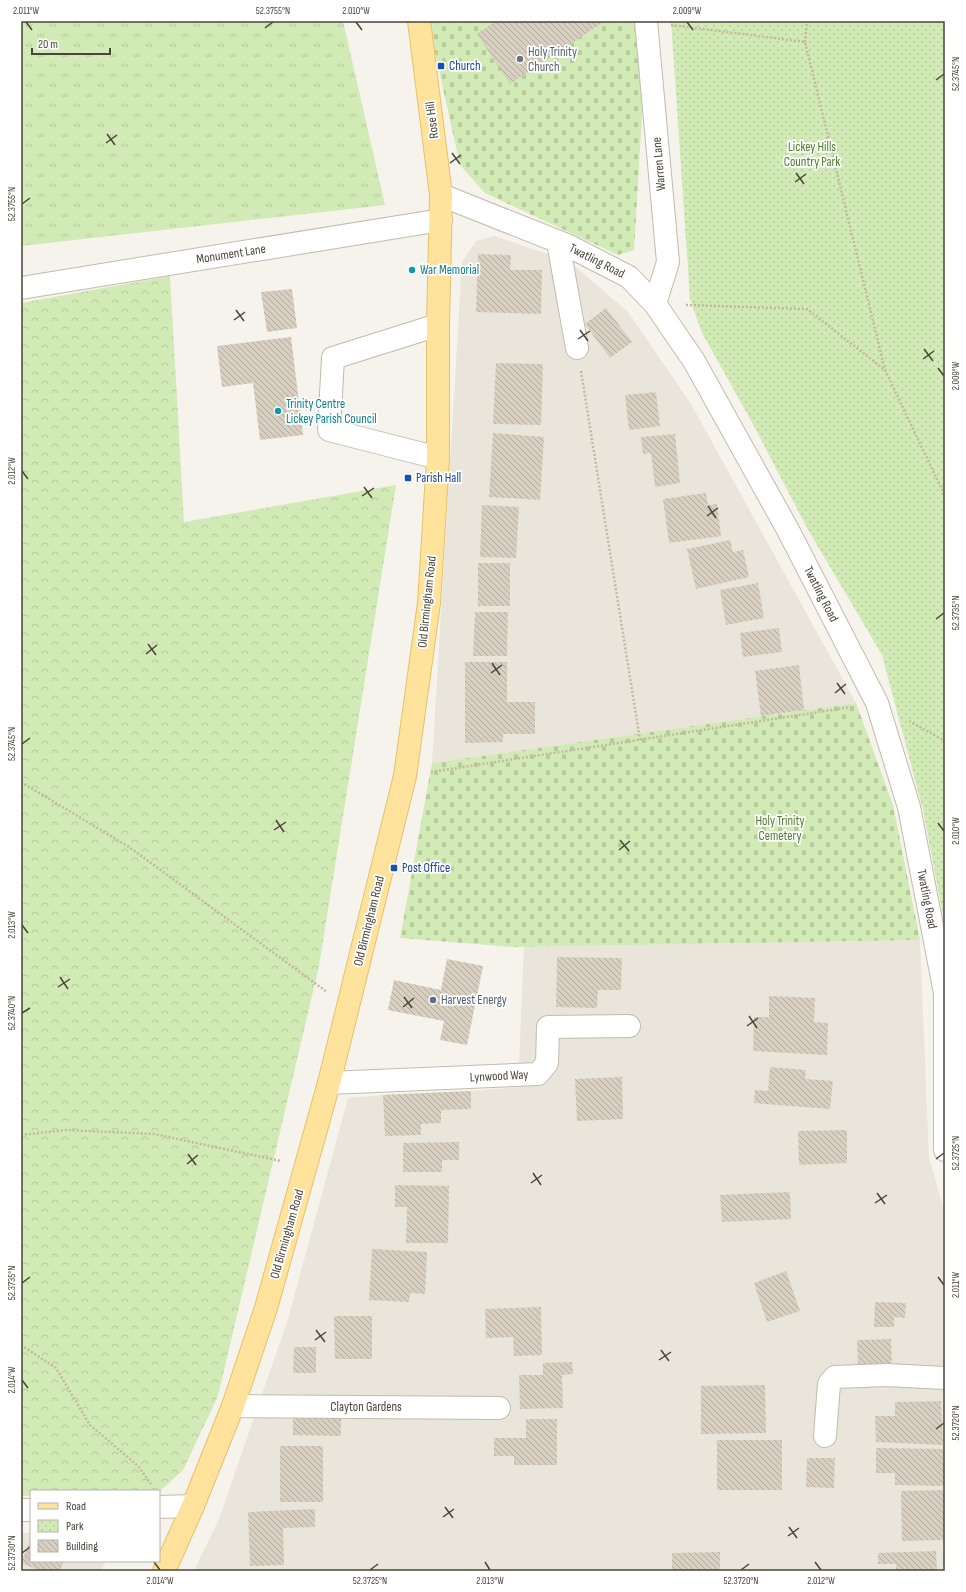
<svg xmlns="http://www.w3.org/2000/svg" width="966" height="1592" font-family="'Sofia Sans Condensed',sans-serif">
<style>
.residential{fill:#eae5da}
.grass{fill:url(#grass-tufts)}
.forest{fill:url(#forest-crowns)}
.cemetery{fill:url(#cemetery-stones)}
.park{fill:url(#park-dots)}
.building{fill:url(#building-back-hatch)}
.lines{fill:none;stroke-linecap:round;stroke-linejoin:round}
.minor-casing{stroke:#c2bbae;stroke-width:24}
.major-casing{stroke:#e6c16a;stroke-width:24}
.path{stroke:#c4b79f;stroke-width:2.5;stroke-dasharray:2 2;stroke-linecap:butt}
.minor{stroke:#fff;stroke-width:22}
.major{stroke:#ffe39c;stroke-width:22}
.ticks{fill:none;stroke:#4b4439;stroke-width:1.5}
.worship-dot{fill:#6b7280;stroke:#fff;stroke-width:1.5}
.transit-dot{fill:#1a4fb4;stroke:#fff;stroke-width:1.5}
.culture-dot{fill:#0f9aa8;stroke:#fff;stroke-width:1.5}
.service-dot{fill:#5c6f8a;stroke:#fff;stroke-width:1.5}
.labels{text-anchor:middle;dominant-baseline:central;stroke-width:3.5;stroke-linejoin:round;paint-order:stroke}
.worship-label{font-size:13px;fill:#5b616d;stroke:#fff;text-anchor:start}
.transit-label{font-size:13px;fill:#164399;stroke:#fff;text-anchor:start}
.street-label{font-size:13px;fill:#4b4439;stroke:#fff}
.park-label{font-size:13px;fill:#4a7f2a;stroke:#fff}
.culture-label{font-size:13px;fill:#0d838f;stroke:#fff;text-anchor:start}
.service-label{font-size:13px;fill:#4e5e75;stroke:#fff;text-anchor:start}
.neatline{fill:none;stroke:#4b4439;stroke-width:1.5}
.ticks-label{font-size:10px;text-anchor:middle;fill:#4b4439}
</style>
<defs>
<pattern id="grass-tufts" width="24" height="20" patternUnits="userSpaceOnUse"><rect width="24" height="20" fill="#d2eab5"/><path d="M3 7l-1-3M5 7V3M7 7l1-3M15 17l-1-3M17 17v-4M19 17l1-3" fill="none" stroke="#b6ca9c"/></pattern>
<pattern id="forest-crowns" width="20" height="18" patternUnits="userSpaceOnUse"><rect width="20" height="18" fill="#d2eab5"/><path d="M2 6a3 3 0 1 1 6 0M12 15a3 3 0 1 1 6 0" fill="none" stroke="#b6ca9c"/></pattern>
<pattern id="cemetery-stones" width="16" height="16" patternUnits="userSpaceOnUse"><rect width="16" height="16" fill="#d2eab5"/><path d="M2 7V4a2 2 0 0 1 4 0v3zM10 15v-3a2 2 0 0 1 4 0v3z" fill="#b6ca9c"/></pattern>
<pattern id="park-dots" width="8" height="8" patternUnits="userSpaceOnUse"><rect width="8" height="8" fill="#d2eab5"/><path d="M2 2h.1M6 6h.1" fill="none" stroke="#b6ca9c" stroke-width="1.8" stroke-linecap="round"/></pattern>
<pattern id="building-back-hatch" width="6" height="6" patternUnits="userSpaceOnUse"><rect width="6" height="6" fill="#d8cfc1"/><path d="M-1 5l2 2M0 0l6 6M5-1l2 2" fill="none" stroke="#b1aa9e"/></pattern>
</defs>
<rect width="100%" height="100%" fill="#f6f3ec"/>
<path class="residential" d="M495,236L570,262L628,312L691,404L856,703L432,763L462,262L476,241Z
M920,940L929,1157L945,1214V1571H194L219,1519L288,1319L348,1098L383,1095L470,1091L518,1087L524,947Z
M21,1533H31V1561H106L101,1571H21Z"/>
<path class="grass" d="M21,21H343L385,205L21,246Z"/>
<path class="forest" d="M170,276L184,522L396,485L319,966L218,1396L183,1470L159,1492L31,1491V1496H21V303Z"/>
<path class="cemetery" d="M428,21H635L643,98L634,250L618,255L485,193L460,165Z
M856,703L893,805L920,940L514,947L400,938L432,763Z"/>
<path class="park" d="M671,21H945V926L923,810L882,655L807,528L754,426L702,333L690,299Z"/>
<path class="building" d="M496,21H605L510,84L477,34Z
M478,254L511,255L510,270H542L541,314L476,312Z
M292,289L297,328L267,332L261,292Z
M606,308L632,342L610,358L585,324Z
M291,337L303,435L260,440L253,383L222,387L217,346Z
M496,363L543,364L541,425L493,424Z
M656,392L660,426L629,430L625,395Z
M493,433L544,437L540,500L489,497Z
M675,434L680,483L655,487L651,453L643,454L641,437Z
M706,493L708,505L717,504L721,536L669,543L663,499Z
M482,505L519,507L516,558L480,557Z
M730,540L733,552L743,550L749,577L696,589L687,549Z
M478,563H510V606H478Z
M758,583L764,618L726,625L720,590Z
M475,612H508L507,656H473Z
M779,628L782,652L743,657L740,633Z
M465,662H507V702H535V734H503V742L465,743Z
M799,665L804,710L761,716L755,671Z
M557,957L622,958L621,990H598L597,1008L556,1007Z
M447,959L483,966L467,1045L440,1040L444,1021L388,1010L394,980L441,990Z
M769,996L815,998L814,1022L828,1023L827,1055L753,1051L754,1017H769Z
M770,1067L806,1070L805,1079L833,1081L830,1109L754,1103L755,1090L768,1091Z
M622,1077L623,1119L577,1121L575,1079Z
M471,1091V1109L441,1110V1123L421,1124V1135L385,1136L383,1095Z
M847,1130V1163L799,1165L798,1131Z
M459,1142V1160H442V1172H403V1143Z
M395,1185L449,1186L448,1243H406L407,1207H395Z
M790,1192L791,1219L722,1222L720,1195Z
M372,1249L427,1252L425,1294L410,1293L409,1302L369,1300Z
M786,1271L800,1311L767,1322L754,1283Z
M875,1302L906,1303L905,1318L894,1317V1327H874Z
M541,1307L542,1355L514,1356L513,1337L486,1338L485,1309Z
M334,1316H372V1359H335Z
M891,1339L892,1365L858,1366L857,1340Z
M294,1347H316V1373H293Z
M572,1362L573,1374L562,1375L563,1408L520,1409L519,1375H543V1363Z
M765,1385L766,1433L701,1434V1386Z
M941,1401L943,1445L876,1442L875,1416H895V1402Z
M293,1413L341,1414V1436L293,1435Z
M526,1419H557V1465H514V1456H494V1438H526Z
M717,1440H782V1490H717Z
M280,1446H323V1502H280Z
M876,1448L945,1449V1486L895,1485V1473H876Z
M807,1458H835L834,1488L806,1487Z
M945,1490V1540L902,1541L901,1491Z
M315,1509V1527L283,1528L284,1565L250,1566L248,1512Z
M31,1538V1561H64L60,1571H41L21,1563Z
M936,1551L937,1571H896V1564H878V1553Z
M720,1552V1571H672V1553Z"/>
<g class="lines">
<defs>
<path id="minor" d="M646,21L668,262L655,304
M441,195L569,246L629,277L655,304L694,361L788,530L877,703L909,807L945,993V1150
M558,242L577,348
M21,288L441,220
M438,458L329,430L333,358L438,325
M329,1083L538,1074L547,1063L548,1027L629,1026
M233,1406L499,1408
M825,1436L829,1384L835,1377L887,1375L945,1378
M159,1507L193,1506
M21,1510H31"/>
<path id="major" d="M164,1571L193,1506L233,1406L266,1308L329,1083L405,776L429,603L438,458V325L441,195L419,21"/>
</defs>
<use href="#minor" class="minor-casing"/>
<use href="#major" class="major-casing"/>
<path class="path" d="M671,25L805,42L885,370
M805,42L807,21
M686,305L807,309L885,370L945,496
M581,371L640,740
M909,721L945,741
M431,772L851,707
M21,782L129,847L327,992
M21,1135L66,1130L154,1134L281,1161
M21,1345L56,1368L90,1425L138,1466L151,1484"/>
<use href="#minor" class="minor"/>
<use href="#major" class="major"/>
</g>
<path class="ticks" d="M26,22L32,30M356,22L362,30M687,22L693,30M265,28L273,22M936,80L944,74M107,134L115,145M106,143L117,135M452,153L460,164M450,163L461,155M796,173L804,184M795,182L806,174M22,204L30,198M236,310L244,321M234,320L245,312M580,330L588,341M578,339L590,331M924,349L933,361M923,359L934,351M938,368L944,376M22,471L28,479M364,487L372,498M362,496L374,488M708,506L716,518M707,516L718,508M936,619L944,613M148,644L156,655M146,654L157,645M492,663L500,675M491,673L502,665M837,683L845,694M835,693L846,684M22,744L30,738M276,820L284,832M938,823L944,831M274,830L286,822M620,840L629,851M619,850L630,841M22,925L28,933M60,977L68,989M58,987L70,979M404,997L412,1008M403,1007L414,998M22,1013L30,1008M749,1016L757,1028M747,1026L758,1018M188,1154L196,1165M936,1159L944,1153M187,1164L198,1155M533,1173L541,1185M531,1183L542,1175M877,1193L885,1204M875,1203L887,1195M938,1277L944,1285M22,1283L30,1277M316,1330L325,1342M315,1340L326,1332M661,1350L669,1361M659,1360L671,1352M22,1380L28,1388M936,1429L944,1423M445,1507L453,1518M443,1517L454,1509M789,1527L797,1538M788,1536L799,1528M22,1553L30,1547M154,1562L160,1570M485,1562L490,1570M815,1562L821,1570M370,1570L378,1564M741,1570L749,1564"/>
<circle class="worship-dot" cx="520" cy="59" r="4"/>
<g class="transit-dot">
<rect x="437" y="62" width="8" height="8" rx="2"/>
<rect x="404" y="474" width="8" height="8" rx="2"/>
<rect x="390" y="864" width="8" height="8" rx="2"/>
</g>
<g class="culture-dot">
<circle cx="412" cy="270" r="4"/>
<circle cx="278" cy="411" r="4"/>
</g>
<circle class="service-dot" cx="433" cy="1000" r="4"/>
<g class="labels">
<g class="worship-label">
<text x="528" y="52">Holy Trinity<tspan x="528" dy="15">Church</tspan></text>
</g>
<g class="transit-label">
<text x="449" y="66">Church</text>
<text x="416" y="478">Parish Hall</text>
<text x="402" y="868">Post Office</text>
</g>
<g class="street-label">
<text transform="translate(432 120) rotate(-97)">Rose Hill</text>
<text transform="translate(659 164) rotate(-95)">Warren Lane</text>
<text transform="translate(231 254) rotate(-9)">Monument Lane</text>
<text transform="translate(597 261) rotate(27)">Twatling Road</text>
<text transform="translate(821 594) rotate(63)">Twatling Road</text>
<text transform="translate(427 602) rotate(-84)">Old Birmingham Road</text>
<text transform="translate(927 899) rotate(79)">Twatling Road</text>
<text transform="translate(369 921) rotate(-76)">Old Birmingham Road</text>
<text transform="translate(499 1076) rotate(-3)">Lynwood Way</text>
<text transform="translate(287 1234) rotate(-74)">Old Birmingham Road</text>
<text x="366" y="1407">Clayton Gardens</text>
</g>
<g class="park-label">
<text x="812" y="147">Lickey Hills<tspan x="812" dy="15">Country Park</tspan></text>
<text x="780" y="821">Holy Trinity<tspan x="780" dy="15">Cemetery</tspan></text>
</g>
<g class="culture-label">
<text x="420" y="270">War Memorial</text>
<text x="286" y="404">Trinity Centre<tspan x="286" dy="15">Lickey Parish Council</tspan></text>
</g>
<g class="service-label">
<text x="441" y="1000">Harvest Energy</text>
</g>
</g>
<rect width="966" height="1592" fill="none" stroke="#ffffff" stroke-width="44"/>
<rect x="30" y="1490" width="130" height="72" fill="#ffffff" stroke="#b7b4b0"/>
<rect x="38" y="1503" width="20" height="6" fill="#ffe39c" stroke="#b7b4b0"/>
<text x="66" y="1510" font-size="12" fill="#4b4439">Road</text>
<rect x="38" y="1520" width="20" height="12" fill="url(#park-dots)" stroke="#b7b4b0"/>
<text x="66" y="1530" font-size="12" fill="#4b4439">Park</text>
<rect x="38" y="1540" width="20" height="12" fill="url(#building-back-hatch)" stroke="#b7b4b0"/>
<text x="66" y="1550" font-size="12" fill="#4b4439">Building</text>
<path d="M32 48v6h78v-6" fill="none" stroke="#4b4439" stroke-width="2"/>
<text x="38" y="48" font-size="12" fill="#4b4439" stroke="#ffffff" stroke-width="3" paint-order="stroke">20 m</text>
<rect x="22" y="22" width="922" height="1548" class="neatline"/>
<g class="ticks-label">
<text x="26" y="14">2.011°W</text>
<text x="273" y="14">52.3755°N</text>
<text x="356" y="14">2.010°W</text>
<text x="687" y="14">2.009°W</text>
<text transform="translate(955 74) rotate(-90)" y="4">52.3745°N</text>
<text transform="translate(11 204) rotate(-90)" y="4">52.3755°N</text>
<text transform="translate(955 376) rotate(-90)" y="4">2.009°W</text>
<text transform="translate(11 471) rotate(-90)" y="4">2.012°W</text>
<text transform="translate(955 613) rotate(-90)" y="4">52.3735°N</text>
<text transform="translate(11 744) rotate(-90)" y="4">52.3745°N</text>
<text transform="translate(955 831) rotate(-90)" y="4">2.010°W</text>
<text transform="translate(11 925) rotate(-90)" y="4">2.013°W</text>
<text transform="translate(11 1013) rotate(-90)" y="4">52.3740°N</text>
<text transform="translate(955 1153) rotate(-90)" y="4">52.3725°N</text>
<text transform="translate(11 1283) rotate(-90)" y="4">52.3735°N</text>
<text transform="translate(955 1285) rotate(-90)" y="4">2.011°W</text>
<text transform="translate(11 1380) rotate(-90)" y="4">2.014°W</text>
<text transform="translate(955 1423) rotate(-90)" y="4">52.3720°N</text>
<text transform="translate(11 1553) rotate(-90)" y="4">52.3730°N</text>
<text x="160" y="1584">2.014°W</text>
<text x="370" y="1584">52.3725°N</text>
<text x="490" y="1584">2.013°W</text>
<text x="741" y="1584">52.3720°N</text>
<text x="821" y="1584">2.012°W</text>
</g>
</svg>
